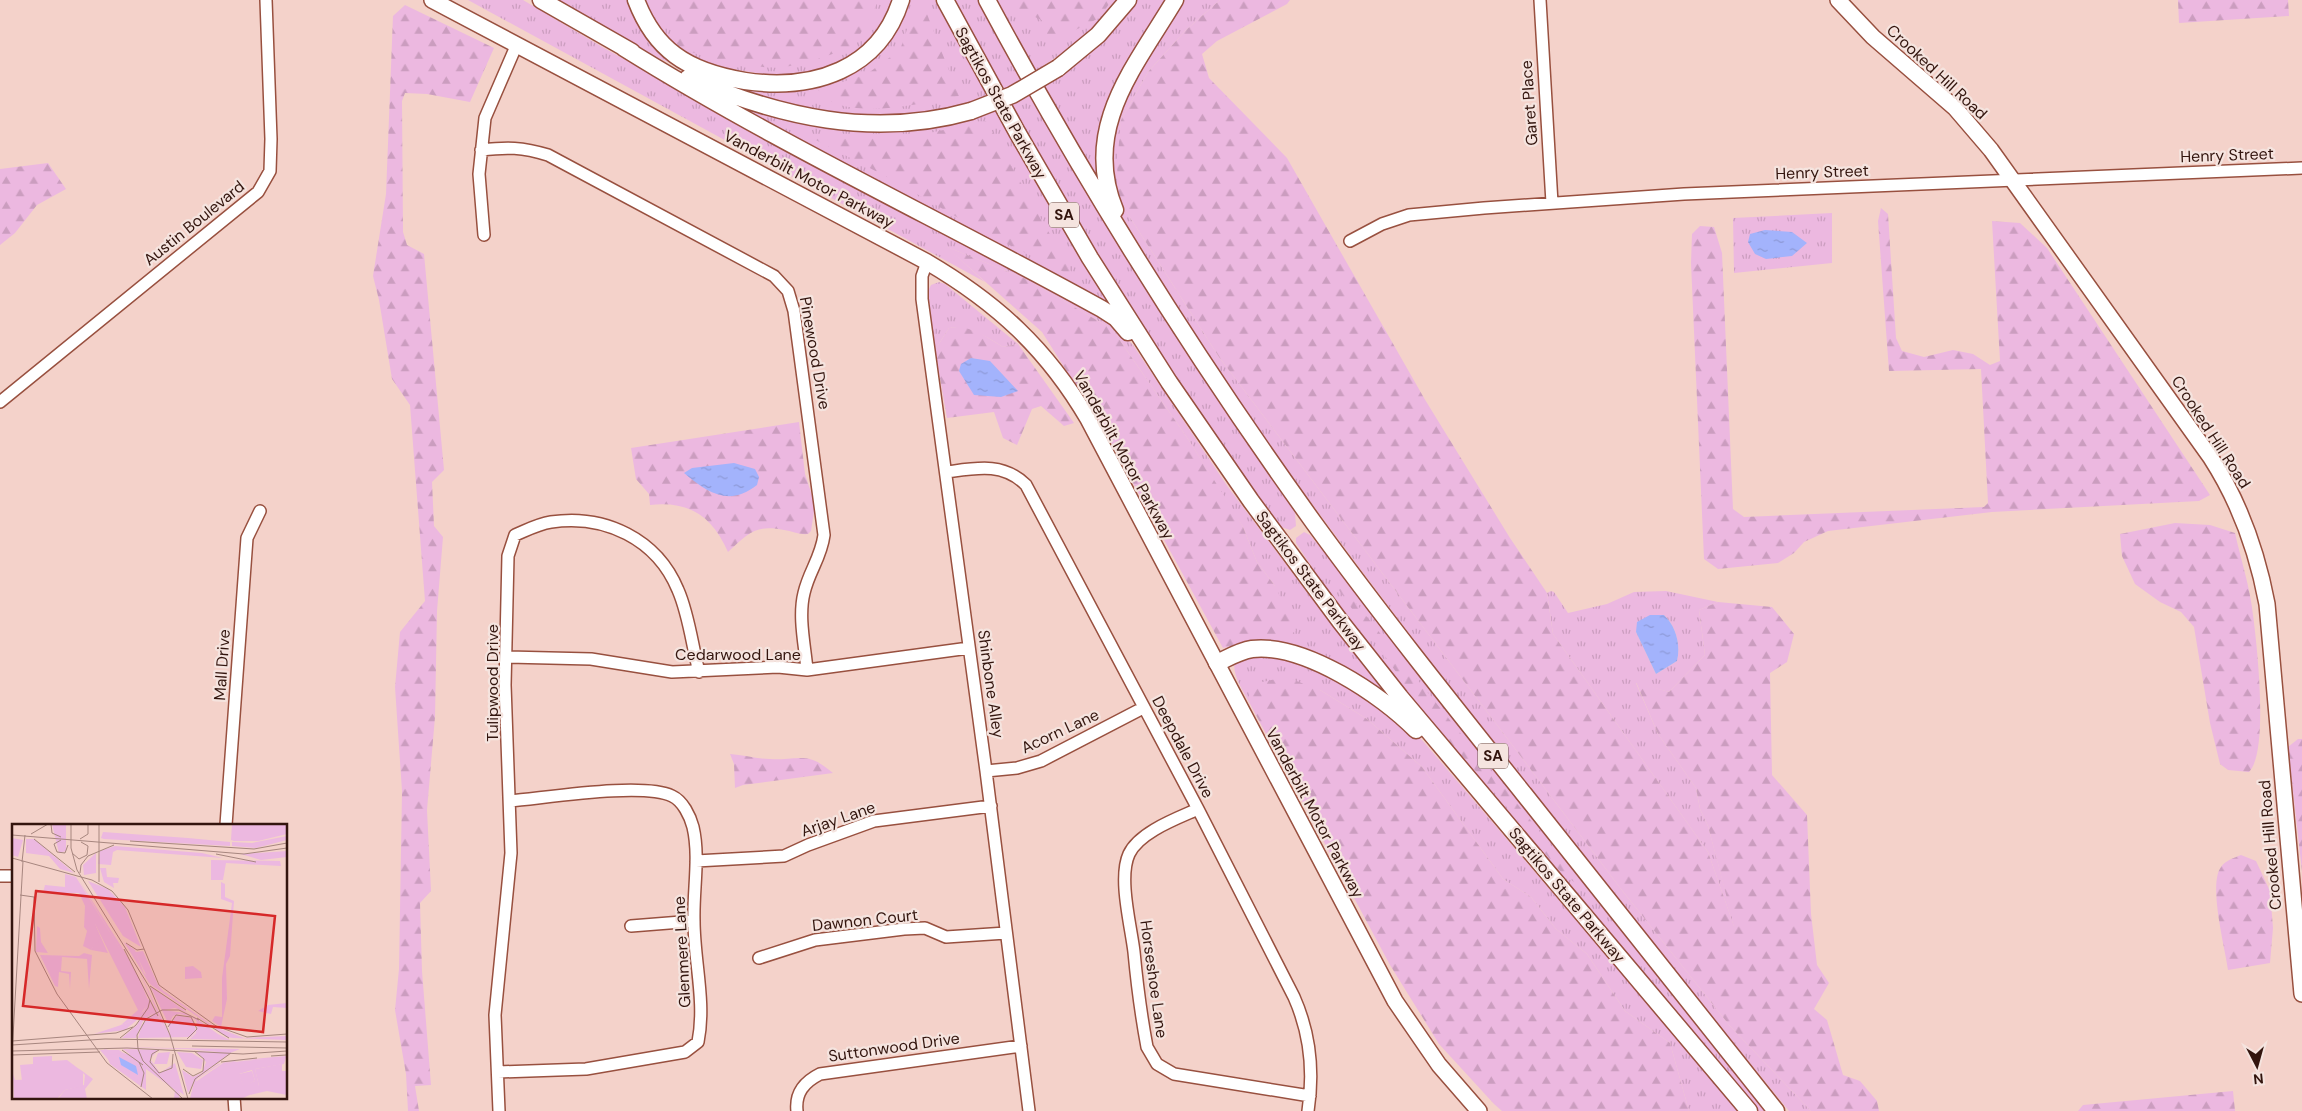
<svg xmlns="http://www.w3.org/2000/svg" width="2302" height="1111" font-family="'DM Sans',sans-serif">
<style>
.grass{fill:url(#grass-tufts);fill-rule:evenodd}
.forest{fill:url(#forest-firs)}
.water{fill:url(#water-ripples)}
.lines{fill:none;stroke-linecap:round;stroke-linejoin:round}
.minor-casing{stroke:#98503f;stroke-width:14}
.major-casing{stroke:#98503f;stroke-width:18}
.highway-casing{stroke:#98503f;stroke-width:19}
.minor{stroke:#fff;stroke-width:11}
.major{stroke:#fff;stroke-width:15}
.highway{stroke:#fff;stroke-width:16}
.highway-bridge-casing{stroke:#98503f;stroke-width:19;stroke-linecap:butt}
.highway-bridge{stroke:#fff;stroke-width:16}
.labels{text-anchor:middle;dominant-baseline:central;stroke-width:4.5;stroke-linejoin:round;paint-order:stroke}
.shield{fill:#f5e4df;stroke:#6d534d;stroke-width:1}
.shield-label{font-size:15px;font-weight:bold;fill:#33150e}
.street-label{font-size:16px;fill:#33150e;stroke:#f5e4df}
.inset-road{fill:none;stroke:#a7867f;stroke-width:1}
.view{fill:#d62828;fill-opacity:0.15;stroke:#d62828;stroke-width:2.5}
.inset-edge{fill:none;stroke:#33150e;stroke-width:2.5}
</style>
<defs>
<pattern id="grass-tufts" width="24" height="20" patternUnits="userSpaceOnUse" patternTransform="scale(1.25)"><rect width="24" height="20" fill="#ecb8e0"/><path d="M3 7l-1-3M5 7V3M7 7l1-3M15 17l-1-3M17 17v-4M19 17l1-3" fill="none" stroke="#cb9dbf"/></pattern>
<pattern id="forest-firs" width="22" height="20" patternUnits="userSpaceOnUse" patternTransform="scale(1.25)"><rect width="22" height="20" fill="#ecb8e0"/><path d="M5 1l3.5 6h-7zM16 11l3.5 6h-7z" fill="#cb9dbf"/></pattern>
<pattern id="water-ripples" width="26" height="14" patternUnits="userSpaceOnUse" patternTransform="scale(1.25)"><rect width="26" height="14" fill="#a3b3fc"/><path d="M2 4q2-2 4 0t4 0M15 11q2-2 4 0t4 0" fill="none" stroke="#8d99d7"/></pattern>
</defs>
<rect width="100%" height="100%" fill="#f4d2ca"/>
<path class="grass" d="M468,0H523L604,48L743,125L1106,318L1133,345L1228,487L1324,615L1408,714L1258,642L1223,648L1259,639L1278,641L1275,586L1257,562L1243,527L1188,439L1112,329L1026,279L947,247L985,282Z
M550,0H630L635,15L713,78L839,77L903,0H935C993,108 1055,214 1121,318L777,131L737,105L816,125L970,116L966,103L947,110L904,118H850L759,97L694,73L637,49Z
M644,0H894L892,9L868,44L826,70L782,77L713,66L678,50L652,22Z
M951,0H981L1147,287L1295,513L1296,526L1290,530L1281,527L1189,404L1095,258Z
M994,0H1119L1080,41L1043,66L1052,79L1094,49L1136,0H1167L1105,112L1098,139V178L1092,173Z
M1180,0H1220L1186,30L1148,72L1121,120L1119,200L1219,357L1621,889L1730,1026L1811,1111H1789C1602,881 1414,650 1243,408C1200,347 1162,282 1123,218L1111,186L1109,155L1116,115Z
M1832,213V263L1734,273L1733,218Z
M939,282L945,284L1018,344L1003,347C985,336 971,326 949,328L935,350L928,291L931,285Z
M1304,532L1310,535L1363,599L1768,1111H1756L1350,625L1296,543V538Z
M1551,591L1554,592L1568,613L1607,604L1634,592L1666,591L1718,602L1699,610L1705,655L1669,692L1636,683L1658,734L1696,788L1700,809L1708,826L1738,938L1708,852L1553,634L1547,593ZM1664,615C1676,626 1681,645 1677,661L1656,674L1636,632Z
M1268,653L1317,667L1393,713L1423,741L1739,1111H1689L1670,1043L1625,1011L1587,954L1556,929L1531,897L1503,879L1422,767L1367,719L1320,690L1249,685L1250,704C1243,690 1231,675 1235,659Z"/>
<path class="forest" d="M659,0H879L853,47C832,54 811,62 790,66C759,72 712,58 681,49L663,14Z
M1002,0H1112L1099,18L1050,43L1043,21Z
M1220,0H1290L1287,4L1217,41L1202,54L1209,78L1287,158L1424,398L1510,538L1547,593L1553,634L1708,852L1735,929L1708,826L1700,809L1696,788L1658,734L1636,682L1669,692L1705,655L1699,610L1718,602L1772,607L1794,634L1787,662L1770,673L1772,775L1807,815L1811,914L1817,965L1829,983L1814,1009L1827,1020L1843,1075L1860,1081L1877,1101L1879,1111H1811L1730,1026L1621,889L1219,357L1119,200L1117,165L1121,120L1148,72L1186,30Z
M2178,0H2288L2289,16L2179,23Z
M405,5L494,48L470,102L427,94L405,93L402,101L403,232L407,245L424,254L444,470L432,482L434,526L443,537L437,611L435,717L427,810L431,891L420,903L422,971L431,1085L415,1086L419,1111H408L406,1074L395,1010L399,969L402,791L395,687L400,632L425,601L410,405L392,379L379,300L373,276L386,194L393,16Z
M925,9L959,96C921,103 875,116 836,104C830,102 824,94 818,90L867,74L900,50L913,12Z
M986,121L1074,277L981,231L889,178L810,137L853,135L915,136Z
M48,163L66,189L37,205L15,233L0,245V169Z
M1881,208L1888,214L1896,338L1902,351L1924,357L1953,350L1973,354L1990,365L2000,361L1992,221L2020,223L2047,248L2210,495L2199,501L1992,512L1828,531L1804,542L1794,553L1778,563L1718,569L1704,559L1691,263L1692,234L1700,226L1714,227L1722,253L1733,509L1744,517L1984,507L1988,503L1981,369L1889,371L1878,221Z
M945,246L1026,279L1112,329L1188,439L1235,513L1243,527L1257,562L1275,586L1296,631L1278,641L1259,639L1223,648L1108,437L1042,332Z
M963,327L980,333L1003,347L1018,344L1074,423L1064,426L1041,406L1032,409L1017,445L1003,438L994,412L947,418L935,350L949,328Z
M799,422L805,474L815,505L811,531L808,534C800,535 792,531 784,530C755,524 748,534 728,552C712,516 690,501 650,505L649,494L636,479L631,448Z
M2175,523L2210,525L2235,533C2241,560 2250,587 2253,615C2257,645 2269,752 2249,772L2228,770L2220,764L2210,723L2194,627L2181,612L2160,602L2135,584L2122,556L2120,534Z
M1334,576L1556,852L1574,882L1558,869L1491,788L1428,718L1332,580Z
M1286,677L1320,690L1367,719L1422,767L1503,879L1531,897L1556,929L1587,954L1625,1011L1670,1043L1689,1111H1502L1494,1104L1439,1044L1390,965L1250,704L1248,685Z
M2298,739H2302V871L2288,747Z
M730,754C744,755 757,759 770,759C801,761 806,750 833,773L743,785L735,788L734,764Z
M2241,855L2256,861L2270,891L2273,928L2270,963L2228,970C2225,947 2208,884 2221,867C2226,860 2234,858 2241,855Z
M2233,1091L2235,1111H2078L2083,1105Z"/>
<path class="water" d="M1765,230L1792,232L1807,243L1792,256L1766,259L1755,254L1748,242L1750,234Z
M971,358L990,361L1018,391L1001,397L974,395L959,371L961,364Z
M734,463L755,469L759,477L757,485C729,507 708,493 684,473L692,468Z
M1650,615H1664C1676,626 1681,645 1677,661L1656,674L1636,632L1637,622Z"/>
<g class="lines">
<defs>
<path id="minor" d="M1540,0L1552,203
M481,150C507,147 522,147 548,155L774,276L788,291L794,311L824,535C821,558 809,571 804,593C798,617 805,646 807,670
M484,235L479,174L485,118L517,44
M1350,241L1382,224L1409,215L1484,208L1684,194L2302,168
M927,262L922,276V299L986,771L1029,1111
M0,402L258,192L270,171L271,139L266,0
M947,472C976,468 1003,462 1026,485L1198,809L1294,997C1310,1033 1314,1072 1308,1111
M507,657L591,659L672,672L778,667L807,670L969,648
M986,771L1017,768L1041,761L1143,708
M1198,809C1178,818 1139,832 1129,854C1118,878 1131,926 1134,952C1137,984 1141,1015 1147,1047L1157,1064L1174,1074L1310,1096
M226,825L247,538L260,511
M696,861L784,856L808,845L874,821L991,806
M0,876H14
M631,926L694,921
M759,958L815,940L904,929L925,928L946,937L1006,933
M498,1072L586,1069L685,1052L698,1042C706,1002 694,961 694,921C693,890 700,857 693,827C690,816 683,801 672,796C642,782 546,798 510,801
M234,1097L235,1111
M499,1111L495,1015L511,853L505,685L508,556L515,535C527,530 538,524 551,522C605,514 657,539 678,590C689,615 692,645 699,672
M797,1111C795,1093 804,1082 820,1074L1021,1046"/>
<path id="major" d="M432,0L927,262C997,303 1047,349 1088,419L1395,1001L1439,1065L1479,1111
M1838,0L1873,37L1955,108L1991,150L2211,458C2240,503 2257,551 2267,604L2302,994"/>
<path id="highway" d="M541,0L632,52
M636,0C644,21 656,41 675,55C695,70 721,77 745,81C813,91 879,70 901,0
M945,0L1017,132L1090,258L1169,382L1251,501L1340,621L1400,697L1749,1111
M987,0C1084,181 1194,356 1314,523C1381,615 1453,705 1524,794C1608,900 1692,1005 1776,1111
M624,48C778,144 943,221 1102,309L1116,318L1128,332
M1058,68L1098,35L1128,0
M688,78C780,117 873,139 971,111
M1115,210C1081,128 1135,67 1175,0
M1217,663C1228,658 1239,651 1252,649C1304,643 1382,695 1416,730"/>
</defs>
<use href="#minor" class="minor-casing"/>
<use href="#major" class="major-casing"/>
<use href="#highway" class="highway-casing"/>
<use href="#minor" class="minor"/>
<use href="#major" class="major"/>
<use href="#highway" class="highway"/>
<defs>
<path id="highway-bridge" d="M971,111L1012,95L1058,68"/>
</defs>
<use href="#highway-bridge" class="highway-bridge-casing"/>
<use href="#highway-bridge" class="highway-bridge"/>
</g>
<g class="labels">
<g class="shield">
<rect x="1049" y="202.5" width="30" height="25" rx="4"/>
<rect x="1478" y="743.5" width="30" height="25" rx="4"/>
</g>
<g class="shield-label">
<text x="1064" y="215">SA</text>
<text x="1493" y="756">SA</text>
</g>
<g class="street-label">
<text transform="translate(1937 72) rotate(43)">Crooked Hill Road</text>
<text transform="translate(1001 103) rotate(61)">Sagtikos State Parkway</text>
<text transform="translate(1529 103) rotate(-94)">Garet Place</text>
<text transform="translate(2227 155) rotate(-2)">Henry Street</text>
<text transform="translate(1822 172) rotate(-2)">Henry Street</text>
<text transform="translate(809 179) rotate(28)">Vanderbilt Motor Parkway</text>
<text transform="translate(194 223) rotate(-39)">Austin Boulevard</text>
<text transform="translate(815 353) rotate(80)">Pinewood Drive</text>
<text transform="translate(2211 432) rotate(57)">Crooked Hill Road</text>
<text transform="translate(1124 455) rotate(61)">Vanderbilt Motor Parkway</text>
<text transform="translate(1311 581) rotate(53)">Sagtikos State Parkway</text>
<text x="738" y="654">Cedarwood Lane</text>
<text transform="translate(222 665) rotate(-86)">Mall Drive</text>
<text transform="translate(492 683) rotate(-90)">Tulipwood Drive</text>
<text transform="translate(991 684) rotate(82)">Shinbone Alley</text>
<text transform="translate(1060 731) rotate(-25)">Acorn Lane</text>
<text transform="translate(1183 747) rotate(62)">Deepdale Drive</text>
<text transform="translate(1315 813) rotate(62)">Vanderbilt Motor Parkway</text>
<text transform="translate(838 819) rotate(-19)">Arjay Lane</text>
<text transform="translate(2270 845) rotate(-95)">Crooked Hill Road</text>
<text transform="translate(1567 895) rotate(50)">Sagtikos State Parkway</text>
<text transform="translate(865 920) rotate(-6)">Dawnon Court</text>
<text transform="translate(682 952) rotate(-93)">Glenmere Lane</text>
<text transform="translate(1154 979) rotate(82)">Horseshoe Lane</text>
<text transform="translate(894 1047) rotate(-8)">Suttonwood Drive</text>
</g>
</g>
<g transform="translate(12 824)">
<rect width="275" height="275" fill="#f4d2ca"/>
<path d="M40,0H54V27L47,29ZM65,53L111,125L126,152L137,172L138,179L131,191L113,206L82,210L118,198L132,187L137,174ZM80,91L83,100L96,129L79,126L86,113L83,107ZM112,118L123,126L132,149L154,170L152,167L201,202L232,214L275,212V216L221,214L215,213L137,159ZM123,138L158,212L157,201L138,162L176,189L163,184L152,186L173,189L185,195L206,210L218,216L178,215L184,209L185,199L184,196L178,192L167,190L161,192L157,200L166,191L181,195L184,207L179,213L126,214L130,201L142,188L131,197L124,214H110L125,201L139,177L155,211ZM95,223L228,225L218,229L183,256L203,242L206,240L214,238L262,233L275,232V234L223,237L227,250L240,247L243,257L231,262L222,238L210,239L185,255L178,275L183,256L176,269L170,246L181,253L190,249L194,238L184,227L216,229L175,225ZM92,225L120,231L164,264L168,269L167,275H162L163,266L134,245V266L98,240ZM111,225L146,226L138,235L148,249L163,239L172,271ZM270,240V247H275V271L255,267L238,271L247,262L243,245Z" fill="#ecb8e0"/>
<path d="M91,8L176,14L218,18V22L92,15L89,14ZM275,12V16L244,24L220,22V18L240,19ZM0,14L11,16L6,33L0,31ZM14,15H22L62,49L48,45L37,32L14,29ZM103,22L190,29L211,34L105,26L101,28L99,41L86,40L88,27ZM275,27V33L249,36L229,30ZM84,29V49L72,51L71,41ZM199,36L268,37L269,42L214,39L211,56H199ZM88,44H94L95,53L107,54L106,59H101L102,64L92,58ZM53,50L64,53L128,157L137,178L128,191L118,198L109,201L126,186L83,100L88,119L85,117L79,126L71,122L75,107L72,103L73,82L67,69H31L33,61L53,63ZM76,57L96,65L113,83L129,123L111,112ZM209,58L213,60V73L222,77L218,132L214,140L215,175L209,203L200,197L203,192L210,193V154L220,79L209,75ZM25,102L28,104L29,118L36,129L24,128ZM131,127L146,161L156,172L139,161L123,128ZM72,129L80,131L77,165L75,135L50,133L49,147L59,148L58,165L57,150L47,148L46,163L43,162L28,131L67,132ZM181,142L189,148L190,154L173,155V143ZM275,179V184L261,183L259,190L246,187L256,181ZM142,192L147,197L153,212L130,210L131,206L139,208V202L133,201ZM163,193H177L183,206L175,211H161L158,202ZM88,226H107L129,241V258L100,240ZM107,229L126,242L128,254L106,241L98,231ZM158,228L155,240H142L146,229ZM165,228L180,229L191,236L189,245L174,243ZM274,233L272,240L243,245L248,266L229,275H178L182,259L211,239ZM240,246L243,257L231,261L227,250ZM66,244L81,255L73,265L75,275H46L53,266L72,261L73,251ZM164,244L166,251L169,263L152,252ZM1,250L3,256L31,255L28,275H2Z" fill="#ecb8e0" fill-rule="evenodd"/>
<path d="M40,232V237L55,236L71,248V262L53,266L45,275H24L11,265L8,241L21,240V233Z" fill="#ecb8e0"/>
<path d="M220,0H275V10L246,17H222L219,16Z" fill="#ecb8e0"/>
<path d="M107,233L124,242L126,251L109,241Z" fill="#a3b3fc"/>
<path class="inset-road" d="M39,0L40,9L49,13M59,0V24L65,46L138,164L158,211L176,275M19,10L36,0M0,11L232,30L275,24M22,15L63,48M68,15L76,10V0M49,16L42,20L45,28L53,29L56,21M118,17L242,25L275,19M60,29L67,35L75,31L76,22L69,18M204,30L244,38M0,34L80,56L100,67L116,86L147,161L204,202L235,213L275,210M10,38L13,11M68,49L69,41L76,32L102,21M87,58V0M8,71L22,73L23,127L45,170L95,239L141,275M114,119L125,126L132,125M112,125L146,192M138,162L174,186M185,194L217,214M156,203L164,191L179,193L185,205L175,215M77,211L104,209L121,203M108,214L124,201L136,184L138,176M0,217L77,211M0,221L93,215L275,218M180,222L275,224M110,226L131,241M147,226L140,230L138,238L147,249L160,244L161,230M0,227L115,224L231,230L275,227M0,230L11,37M0,231L88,228M259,232L274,231M127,238L132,249L129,263M209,238L245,234M171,245L181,252L191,247L192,235L182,227M177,270L183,255L219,229M171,275L131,237L126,225L125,211L134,195L150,186H167L187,196"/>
<path class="view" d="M24,67L263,92L251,208L11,182Z"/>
<rect width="275" height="275" class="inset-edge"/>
</g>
<g transform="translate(2257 1066) rotate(174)" stroke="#f5e4df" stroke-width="4" paint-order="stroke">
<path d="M0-4L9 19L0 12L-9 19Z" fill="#33150e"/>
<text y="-8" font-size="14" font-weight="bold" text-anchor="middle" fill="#33150e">N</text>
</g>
</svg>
